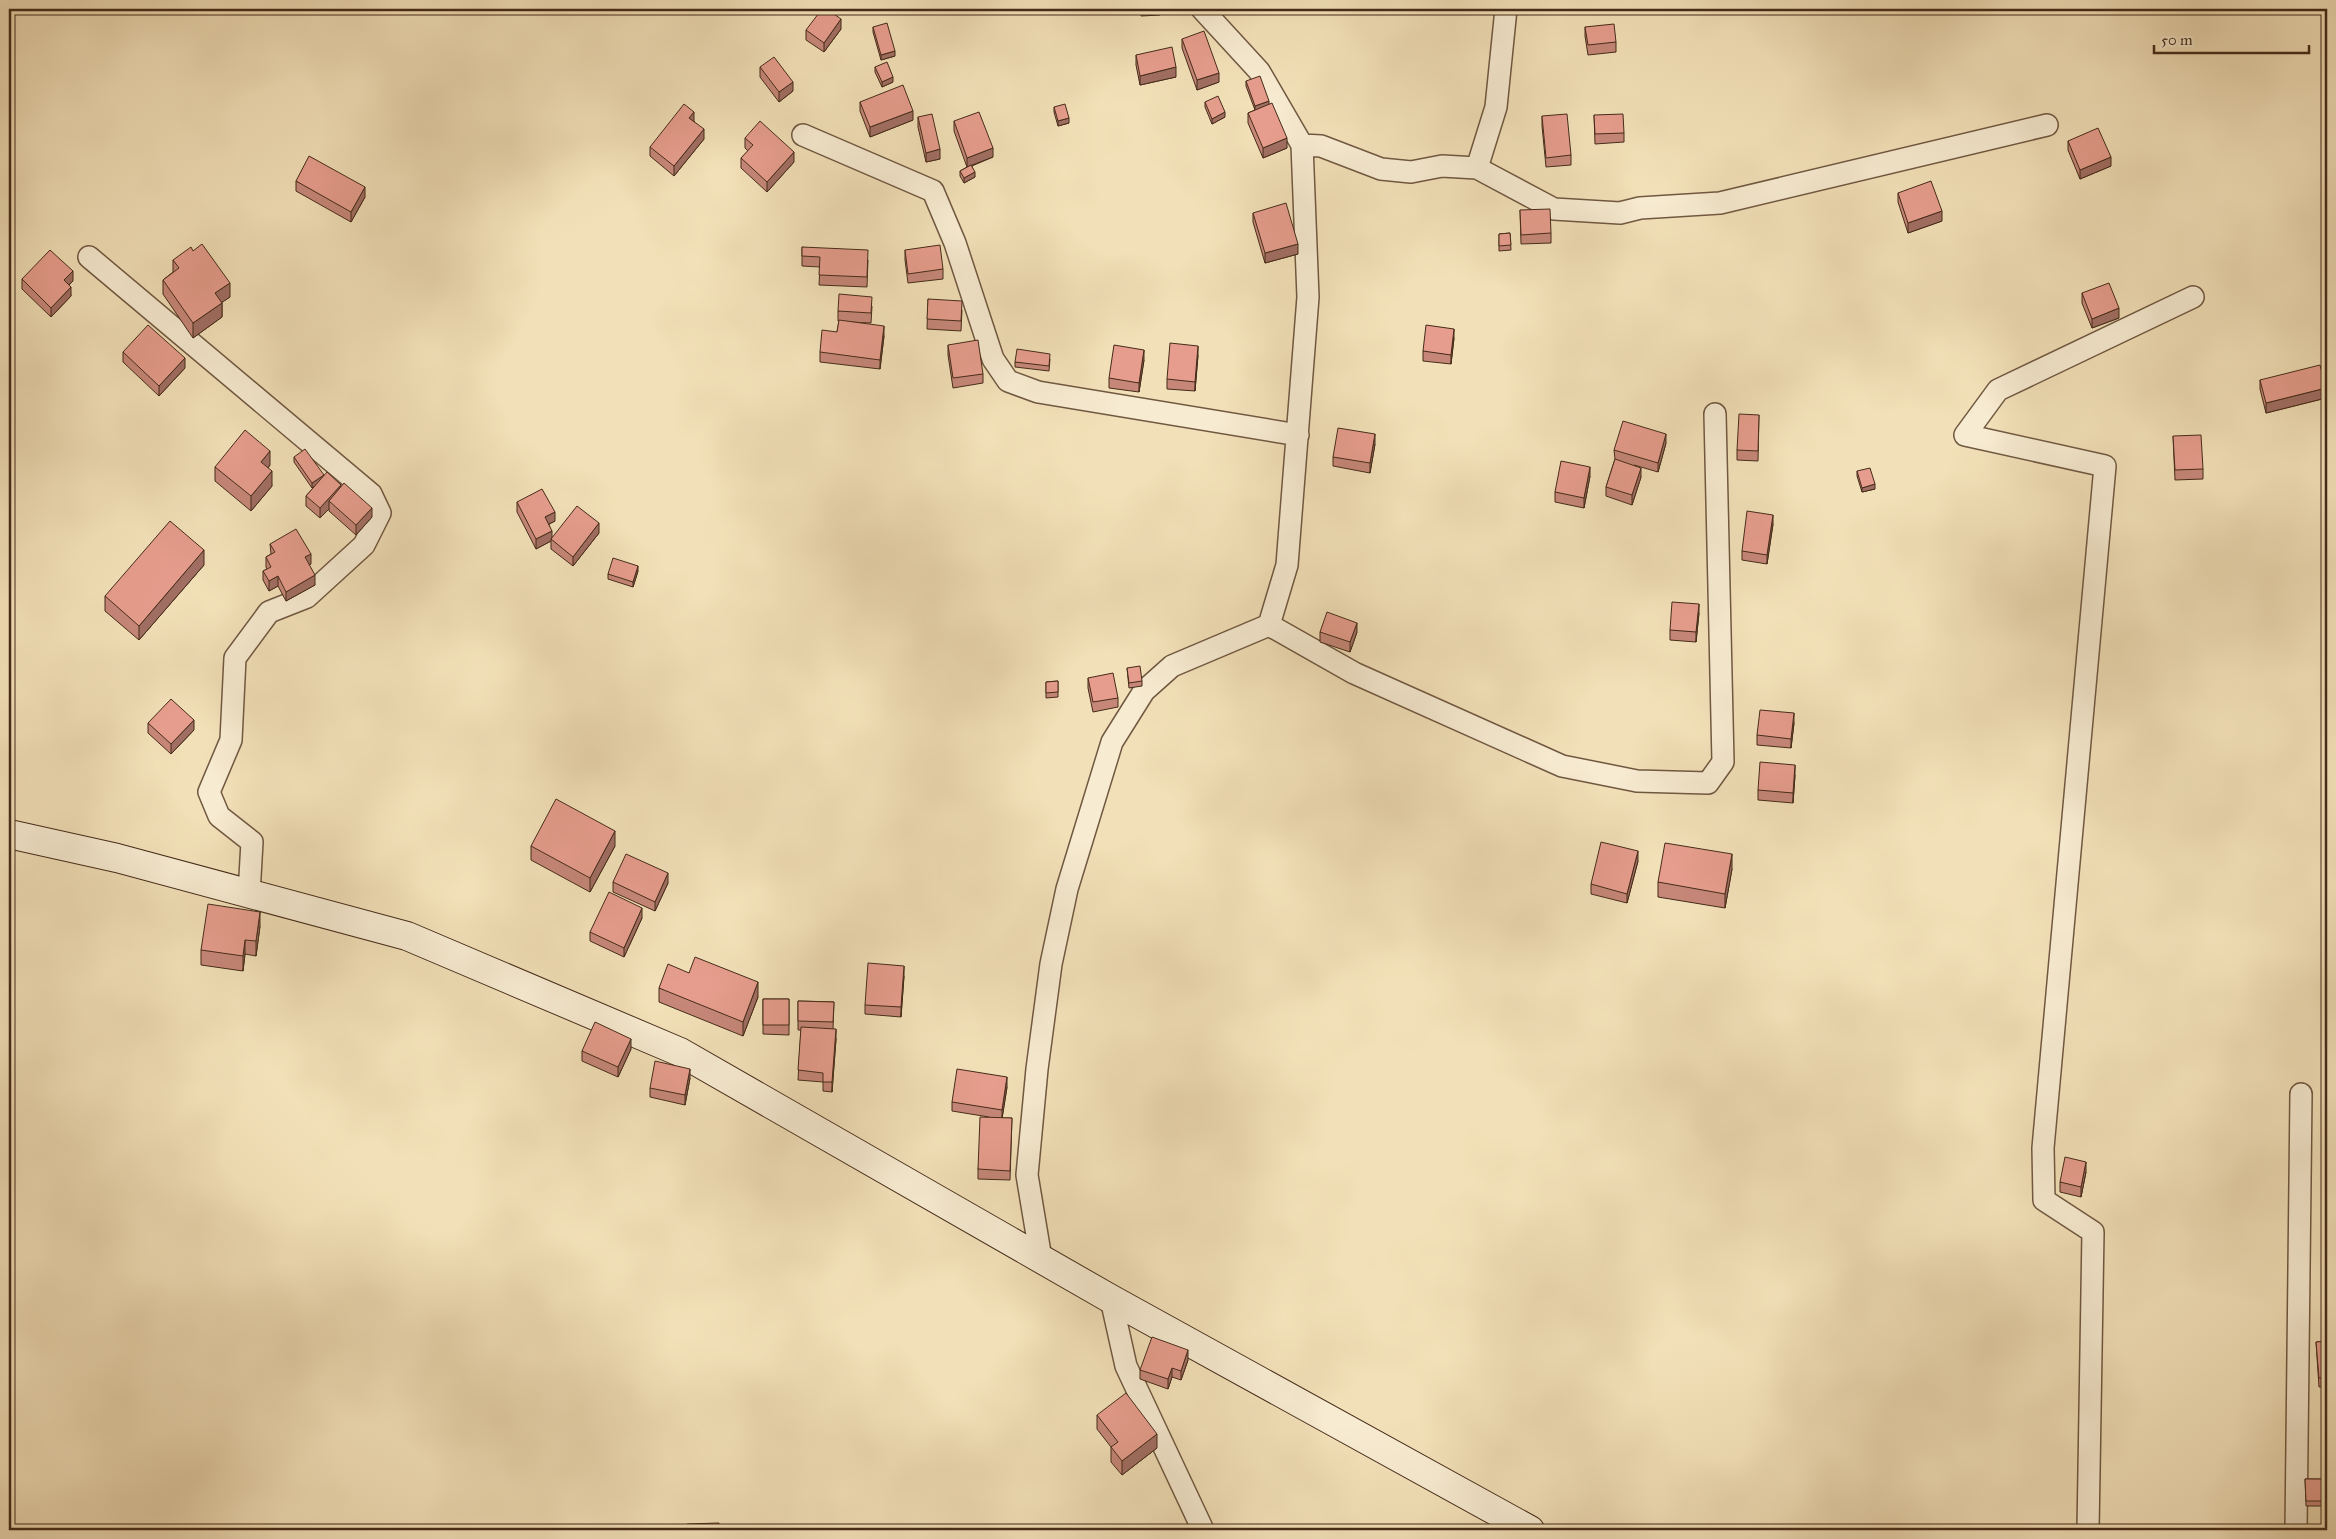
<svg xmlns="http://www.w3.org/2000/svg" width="2336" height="1539" font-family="'IM FELL Great Primer',serif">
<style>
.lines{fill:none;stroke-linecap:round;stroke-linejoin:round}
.street-casing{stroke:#705841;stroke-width:24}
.secondary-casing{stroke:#452b19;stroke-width:30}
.street{stroke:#f7ebd1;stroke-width:21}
.secondary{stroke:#f7ebd1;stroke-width:28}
.wall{fill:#c68779;stroke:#452b19}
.shaded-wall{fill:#a16e63;stroke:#452b19}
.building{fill:#e69d8d;stroke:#452b19}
</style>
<rect width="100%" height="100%" fill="#f2e0b8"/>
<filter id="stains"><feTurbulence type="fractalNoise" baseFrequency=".004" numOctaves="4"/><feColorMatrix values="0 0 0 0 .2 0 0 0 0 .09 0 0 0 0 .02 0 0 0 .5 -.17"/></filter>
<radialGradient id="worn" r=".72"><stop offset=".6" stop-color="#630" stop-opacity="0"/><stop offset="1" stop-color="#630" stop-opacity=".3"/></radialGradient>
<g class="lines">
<defs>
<path id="street" d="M1202,9L1259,71L1302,145L1308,297L1287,565L1269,625
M803,135L933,191L955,243L993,359L1008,381L1038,392L1298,435
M1302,145L1321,146L1381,169L1411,172L1442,166L1477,168L1554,209L1620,213L1640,208L1720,203L2047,125
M1477,168L1496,107L1506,9
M89,257L371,494L380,513L364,545L307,597L269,612L235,658L231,740L209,792L219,816L252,842L249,894
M1269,625L1354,673L1562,766L1637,781L1708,783L1723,762L1715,414
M1041,1259L1027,1175L1037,1069L1051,964L1067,889L1112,742L1144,691L1172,666L1269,625
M1111,1299L1126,1366L1203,1530
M2088,1530L2093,1232L2044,1200L2043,1148L2105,466L1965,435L1998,390L2193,297
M2296,1530L2301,1094"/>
<path id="secondary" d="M9,834L117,858L407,936L680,1052L1111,1299L1530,1530"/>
</defs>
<use href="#street" class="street-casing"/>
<use href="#secondary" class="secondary-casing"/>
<use href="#street" class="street"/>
<use href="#secondary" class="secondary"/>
</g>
<path class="wall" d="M1141,9H1160V15L1141,16Z
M873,27L895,56L881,60L873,32Z
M1585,27L1616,42V52L1588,55L1585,36Z
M841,29L824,52L806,40V30Z
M1182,39L1219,82L1197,90L1182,48Z
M1136,55L1176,77L1140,85L1136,65Z
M760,67L793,91L779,102L760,77Z
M875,67L893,82L882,87L875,72Z
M1246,81L1269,104L1287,148L1263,158L1248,123V113L1255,110L1246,86Z
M860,102L913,120L870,137L860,111Z
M1205,102L1225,117L1212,124L1205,107Z
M1054,107L1069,123L1058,126L1054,112Z
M1594,115L1624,133V142L1595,144Z
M1542,116L1571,155V165L1546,167L1542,126Z
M918,117L940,159L926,162L918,127Z
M694,121L704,139L674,176L650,156V147Z
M954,121L993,157L972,166L975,177L964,183L960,176V171L967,167L954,131Z
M745,138L794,162L767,192L741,168V158L748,151L745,148Z
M2068,141L2111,166L2080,179L2068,150Z
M296,181L365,197L351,222L296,191Z
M1898,193L1942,221L1908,233L1898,202Z
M1520,210L1551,233V243L1521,244Z
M1253,213L1298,254L1265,263L1253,222Z
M1510,233L1511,250L1499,251V234Z
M802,247L868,260L867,287L819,285L820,267L802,266Z
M905,250L943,269V279L908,283L905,260Z
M173,260L230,297L222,302V317L193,338L163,294V280L173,272Z
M22,279L73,281L69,285L71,296L51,317L22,289Z
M2082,293L2119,318L2092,328L2082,303Z
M928,299L962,310L961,331L927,329Z
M872,306L871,323L848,322L884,336L880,369L820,362V352L837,332L839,321H838V311Z
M1454,338L1451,364L1423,361V351Z
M948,345L983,374V383L953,388L948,355Z
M123,352L185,368L159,396L123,362Z
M1198,355L1195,391L1167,389V379Z
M1050,359L1049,371L1015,367V362Z
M1144,360L1139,392L1109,388V378Z
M2260,380L2326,398L2266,413L2260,389Z
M1759,415L1758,461L1737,460V450Z
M2173,436L2203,469V479L2175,480Z
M1666,443L1658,472L1634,465L1641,477L1632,505L1606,496V487L1615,459L1614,450Z
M1375,444L1370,473L1333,466V457Z
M294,457L324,475L341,487L372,517L356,535L329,511V509L320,518L306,506V496L314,487L312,488L294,462Z
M270,465L268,468L272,486L251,511L215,481V467Z
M1857,471L1875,489L1862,492L1857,476Z
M1590,476L1584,508L1555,502V492Z
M517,502L555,521L549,524L552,538L599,533L573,566L551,549V541L536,549L517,512Z
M1773,524L1767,564L1742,560V551Z
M270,544L311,564L309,565L315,585L286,601L278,586L269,591L263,580V571L267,569L266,567V557L271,554Z
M204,565L139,640L105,611V596Z
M638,571L633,587L608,579V574Z
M1699,613L1696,642L1670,640V630Z
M1320,632H1357L1350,652L1320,642Z
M1127,668L1142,681V686L1129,688Z
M1088,678L1118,698V707L1093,712L1088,688Z
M1058,681V697L1046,698V682Z
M148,723L194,730L171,754L148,733Z
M1794,723L1791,748L1757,745V735Z
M1795,775L1793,803L1758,800V790Z
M531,846H615L590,892L531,860Z
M1638,861L1627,903L1591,894V884Z
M1732,869L1725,908L1658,897V882Z
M613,882L668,883L655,911L613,892Z
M642,918L624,957L590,941V932Z
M260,926L256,956L245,954L243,971L201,965V950Z
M689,973L758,997L743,1036L659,1002V988Z
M904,976L901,1017L865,1014V1005Z
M763,999H789V1035L763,1034Z
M798,1001L834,1002L833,1029L836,1039L832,1092L823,1091V1082L798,1080L801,1030H798Z
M631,1049L618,1077L582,1061V1051Z
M690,1078L685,1105L650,1097V1088Z
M1007,1087L1002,1118H1012L1010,1180L978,1179V1169L989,1117L952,1111V1102Z
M2086,1172L2081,1197L2060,1192V1182Z
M2327,1341V1387H2319L2316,1342Z
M1188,1360L1181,1380L1172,1377L1168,1389L1140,1379V1370Z
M1097,1415L1157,1448L1122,1475L1111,1462V1447L1097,1429Z
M2305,1479H2324V1506H2306Z"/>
<path class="shaded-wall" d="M841,19V29L824,52V43Z
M895,51V56L881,60V55Z
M1176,67V77L1140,85V76Z
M1219,73V82L1197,90V80Z
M893,77V82L882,87V82Z
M793,82V91L779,102V92Z
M1269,101V106L1255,111V106Z
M913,111V120L870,137V127Z
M694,112V122L689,118Z
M1225,112V117L1212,124V119Z
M1069,118V123L1058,126V121Z
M704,129V139L674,176V166Z
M1287,138V148L1263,158V148Z
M993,148V157L967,167V158Z
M940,149V159L926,162V153Z
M794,152V162L767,192V182Z
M2111,157V166L2080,179V170Z
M975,172V177L964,183V178Z
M365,187V197L351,222V212Z
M1942,211V221L1908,233V223Z
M1298,244V254L1265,263V253Z
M73,271V281L64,289V280Z
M230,283V297L215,307V293Z
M71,287V296L51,317V308Z
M222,303V317L193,338V323Z
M2119,308V318L2092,328V319Z
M884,326V336L880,369V360Z
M1454,329V338L1451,364V355Z
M1198,346V355L1195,391V382Z
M1144,350V360L1139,392V383Z
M185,358V368L159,396V386Z
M2326,388V398L2266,413V403Z
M1375,434V444L1370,473V463Z
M1666,434V443L1658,472V463Z
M270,451V465L261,477V462Z
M1590,467V476L1584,508V498Z
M1641,468V477L1632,505V495Z
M272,471V486L251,511V496Z
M324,475V480L312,488V483Z
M1875,484V489L1862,492V488Z
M341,485V494L329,501V509L320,518V508Z
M372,508V517L356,535V525Z
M555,512V521L545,526V517Z
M1773,515V524L1767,564V555Z
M599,523V533L573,566V557Z
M552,531V540L551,539V541L536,549V539Z
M204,550V565L139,640V626Z
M311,554V564L305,567V557Z
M638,566V571L633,587V582Z
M315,575V585L286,601V592Z
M278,576V586L269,591V581Z
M1699,604V613L1696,642V632Z
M1357,623V632L1350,652V642Z
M1794,713V723L1791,748V739Z
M194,720V730L171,754V744Z
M1795,765V775L1793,803V793Z
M615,831V846L590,892V878Z
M1638,851V861L1627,903V894Z
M1732,854V869L1725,908V894Z
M668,873V883L655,911V902Z
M642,908V918L624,957V948Z
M260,912V926L256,956V941Z
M245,940V954L243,971V956Z
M904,966V976L901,1017V1007Z
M758,982V997L743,1036V1022Z
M836,1029V1039L832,1092V1082Z
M631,1039V1049L618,1077V1067Z
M690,1069V1078L685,1105V1095Z
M1007,1077V1087L1002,1119V1110Z
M2086,1162V1172L2081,1197V1187Z
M1188,1350V1360L1181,1380V1371Z
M1172,1368V1377L1168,1389V1379Z
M1157,1434V1448L1122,1475V1461Z"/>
<path class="building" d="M822,9H827L841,19L824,43L806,30Z
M1141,9H1160V10L1141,11Z
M887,23L895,51L881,55L873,27Z
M1614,24L1616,42L1588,45L1585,27Z
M1204,31L1219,73L1197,80L1182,39Z
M1172,47L1176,67L1140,76L1136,55Z
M774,57L793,82L779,92L760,67Z
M887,62L893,77L882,82L875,67Z
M1260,76L1269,101L1255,106L1246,81Z
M903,85L913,111L870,127L860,102Z
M1218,96L1225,112L1212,119L1205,102Z
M1272,103L1287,138L1263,148L1248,113Z
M684,104L694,112L689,118L704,129L674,166L650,147Z
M1065,104L1069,118L1058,121L1054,107Z
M979,112L993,148L967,158L954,121Z
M932,114L940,149L926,153L918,117Z
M1567,114L1571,155L1546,158L1542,116Z
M1623,114L1624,133L1595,134L1594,115Z
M760,121L794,152L767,182L741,158L753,145L745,138Z
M2098,128L2111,157L2080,170L2068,141Z
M309,156L365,187L351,212L296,181Z
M971,165L975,172L964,178L960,171Z
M1931,181L1942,211L1908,223L1898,193Z
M1286,203L1298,244L1265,253L1253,213Z
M1550,209L1551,233L1521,235L1520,210Z
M1510,233L1511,245L1499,246V234Z
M202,244L230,283L215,293L222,303L193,323L163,280L179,268L173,260L191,247L193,251Z
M940,245L943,269L908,274L905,250Z
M802,247L868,250L867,277L819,275L820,257L802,256Z
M50,250L73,271L64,280L71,287L51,308L22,279Z
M2109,283L2119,308L2092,319L2082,293Z
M839,294L872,297L871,313L838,311Z
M928,299L962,301L961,321L927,319Z
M839,320L884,326L880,360L820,352L822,330L837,332Z
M148,325L185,358L159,386L123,352Z
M1426,325L1454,329L1451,355L1423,351Z
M978,340L983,374L953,378L948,345Z
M1170,343L1198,346L1195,382L1167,379Z
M1114,345L1144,350L1139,383L1109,378Z
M1017,349L1050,354L1049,366L1015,362Z
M2320,365L2326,388L2266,403L2260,380Z
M1739,414L1759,415L1758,451L1737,450Z
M1623,421L1666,434L1658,463L1614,450Z
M1338,428L1375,434L1370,463L1333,457Z
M245,430L270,451L261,462L272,471L251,496L215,467Z
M2201,435L2203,469L2175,470L2173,436Z
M305,449L324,475L312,483L294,457Z
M1615,459L1641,468L1632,495L1606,487Z
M1561,461L1590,467L1584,498L1555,492Z
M1870,468L1875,484L1862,488L1857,471Z
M327,472L341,485L320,508L306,496Z
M344,483L372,508L356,525L329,501Z
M542,489L555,512L545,517L552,531L536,539L517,502Z
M577,506L599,523L573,557L551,539Z
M1747,511L1773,515L1767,555L1742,551Z
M170,521L204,550L139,626L105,596Z
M296,529L311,554L305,557L315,575L286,592L278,576L269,581L263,571L271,567L266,557L275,552L270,544Z
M613,558L638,566L633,582L608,574Z
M1672,602L1699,604L1696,632L1670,630Z
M1327,612L1357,623L1350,642L1320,632Z
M1140,666L1142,681L1129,683L1127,668Z
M1113,673L1118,698L1093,702L1088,678Z
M1058,681V692L1046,693V682Z
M171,699L194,720L171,744L148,723Z
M1760,710L1794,713L1791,739L1757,735Z
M1760,762L1795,765L1793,793L1758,790Z
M556,799L615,831L590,878L531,846Z
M1601,842L1638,851L1627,894L1591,884Z
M1665,843L1732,854L1725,894L1658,882Z
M626,854L668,873L655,902L613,882Z
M609,892L642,908L624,948L590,932Z
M208,904L260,912L256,941L245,940L243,956L201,950Z
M695,957L758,982L743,1022L659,988L668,964L689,973Z
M868,963L904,966L901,1007L865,1005Z
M763,999H789V1025H763Z
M798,1001L834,1002L833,1022L798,1021Z
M595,1022L631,1039L618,1067L582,1051Z
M801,1027L836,1029L832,1082H823V1073L798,1070Z
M655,1061L690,1069L685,1095L650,1088Z
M957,1069L1007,1077L1002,1110L952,1102Z
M980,1117L1012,1118L1010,1171L978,1169Z
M2065,1157L2086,1162L2081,1187L2060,1182Z
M1152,1337L1188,1350L1181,1371L1172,1368L1168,1379L1140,1370Z
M2327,1341V1377L2319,1378L2316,1342Z
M1126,1393L1157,1434L1122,1461L1111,1447L1118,1442L1097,1415Z
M2305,1479H2324V1501H2306Z
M719,1523L720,1530H687V1524Z"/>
<rect width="2336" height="1539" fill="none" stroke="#f2e0b8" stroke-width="30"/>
<rect x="10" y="10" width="2316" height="1519" fill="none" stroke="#452b19" stroke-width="2.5"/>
<rect x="15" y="15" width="2306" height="1509" fill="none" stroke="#452b19"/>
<path d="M2154 45v8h155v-8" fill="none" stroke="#452b19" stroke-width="2.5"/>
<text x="2161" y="45" font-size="15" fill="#452b19" stroke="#f7ebd1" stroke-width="4" paint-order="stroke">50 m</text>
<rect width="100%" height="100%" filter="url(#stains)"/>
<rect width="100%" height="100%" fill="url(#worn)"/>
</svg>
